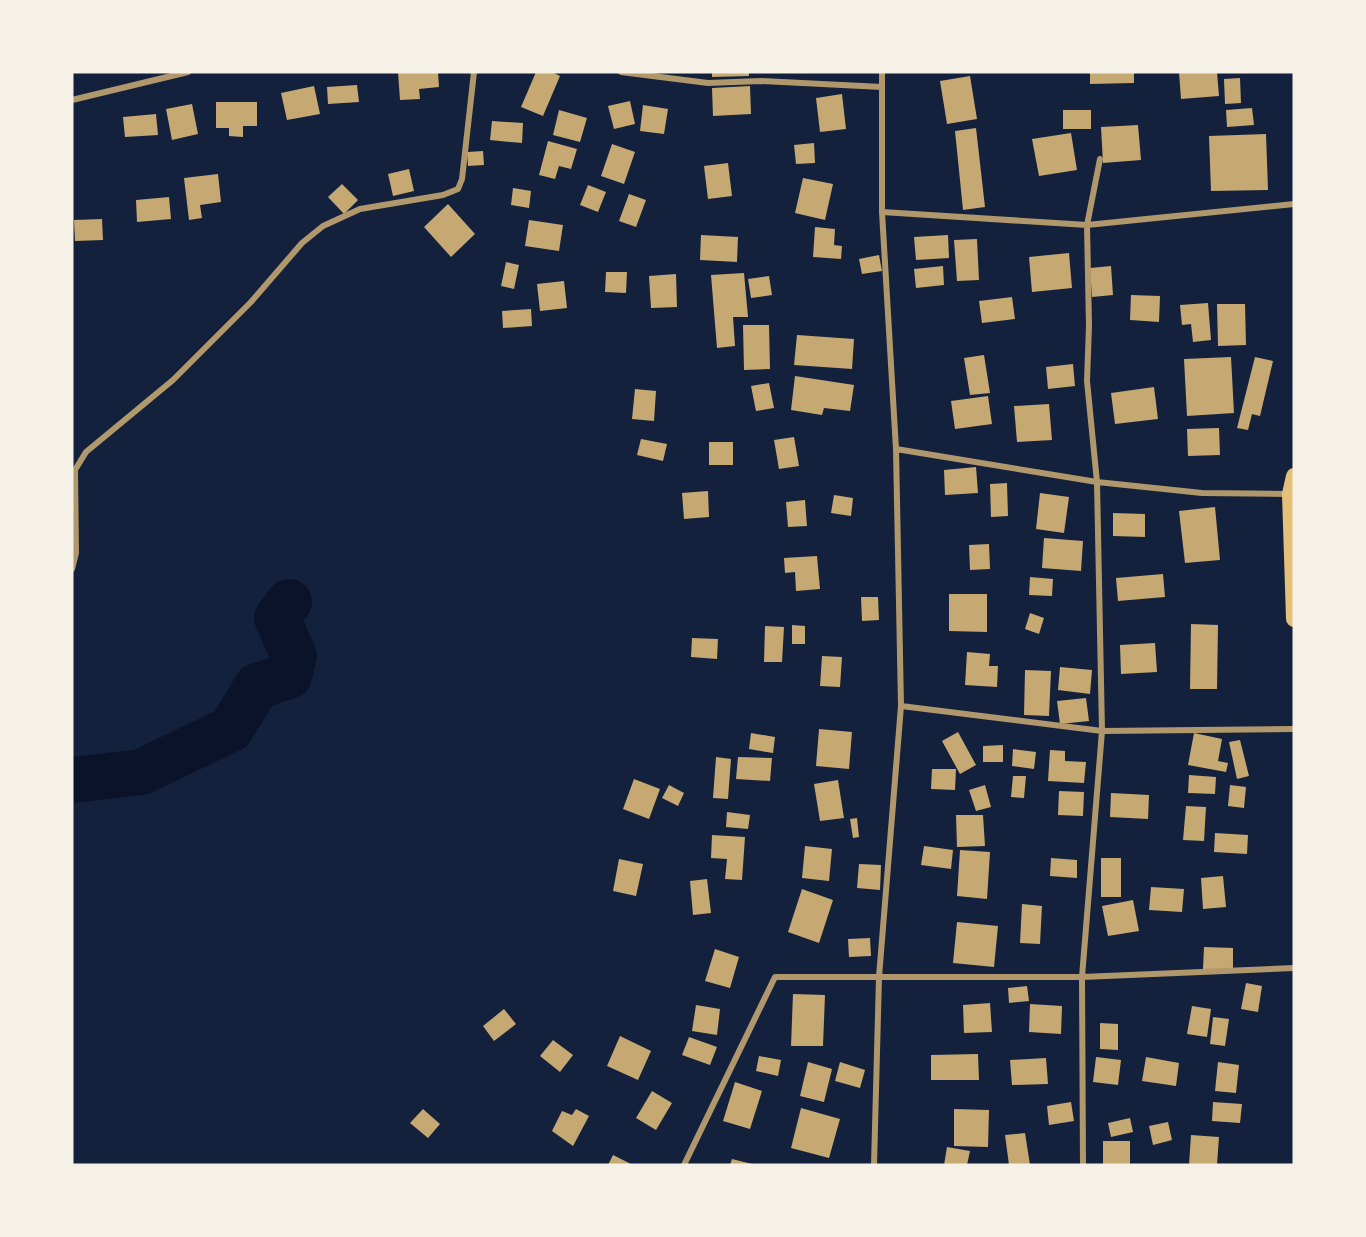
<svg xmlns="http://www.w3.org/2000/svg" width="1366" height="1237" font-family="Lora,serif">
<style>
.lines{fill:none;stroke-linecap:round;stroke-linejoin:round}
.river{stroke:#0b132b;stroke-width:46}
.building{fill:#c6a872}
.minor{stroke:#b1986c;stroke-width:6}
.trunk{stroke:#e5c07b;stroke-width:16}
</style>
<rect width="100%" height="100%" fill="#14213d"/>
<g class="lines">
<path class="river" d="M72,780L141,772L231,729L257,686L289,676L294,656L277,618L289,602"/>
</g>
<path class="building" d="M398,72H438L439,87L419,89L420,99L400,100Z
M536,72H552L560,76L543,116L521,107Z
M712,72H749V76L712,77Z
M1090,72H1134V83L1090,84Z
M1179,72H1217L1219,96L1181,99Z
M970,76L977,119L947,124L940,81Z
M1240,78L1241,103L1225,104L1224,79Z
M357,85L359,102L328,104L327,87Z
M314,86L320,114L287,120L281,93Z
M750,86L751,114L713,116L712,88Z
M842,94L846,129L820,132L816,98Z
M630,101L635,124L614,129L608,106Z
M216,102H257V126H243V137L229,136V128H216Z
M192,104L198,134L172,140L166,109Z
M643,105L668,109L664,134L640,131Z
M1252,108L1254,125L1227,127L1226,110Z
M559,110L587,118L580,142L553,135Z
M1063,110H1091V129H1063Z
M156,114L158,135L125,137L123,117Z
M492,121L523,123L522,143L490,140Z
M1138,125L1141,160L1103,163L1101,127Z
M976,128L985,207L963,210L955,131Z
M1071,133L1077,170L1039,176L1032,139Z
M1266,134L1268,190L1211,191L1209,136Z
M548,141L577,149L571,169L559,166L555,179L539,175Z
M814,143L815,163L796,164L794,145Z
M612,144L635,152L624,184L601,176Z
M483,151L484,165L468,166L467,152Z
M728,163L732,196L708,199L704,166Z
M409,169L414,191L393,196L388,174Z
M218,174L221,202L200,205L202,218L189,220L184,178Z
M803,178L833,184L825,220L795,213Z
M342,184L358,200L344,214L328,197Z
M588,185L606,192L598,212L580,205Z
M513,188L531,191L529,208L511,205Z
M629,194L646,200L636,227L619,221Z
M169,197L171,219L137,222L136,200Z
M448,204L475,234L451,257L424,227Z
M102,219L103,240L75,241L74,220Z
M529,220L563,225L559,251L525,246Z
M815,227L835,229L834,245L842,246L841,259L813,257Z
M701,235L738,237L737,262L700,260Z
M948,235L949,258L916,260L914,237Z
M977,239L979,280L957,281L954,240Z
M1069,253L1072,288L1032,292L1029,257Z
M879,255L882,271L862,274L859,259Z
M506,262L519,265L514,289L501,286Z
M943,266L944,285L916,288L914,269Z
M1111,266L1113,295L1092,297L1090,268Z
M606,272H627L626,293L605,292Z
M744,273L748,317H733L735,346L717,348L711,275Z
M676,274L677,307L651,308L649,276Z
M769,276L772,295L751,298L748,279Z
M564,281L567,308L540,311L537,284Z
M1131,295L1160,296L1159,322L1130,320Z
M1012,297L1015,319L982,323L979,301Z
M1208,303L1211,340L1193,342L1191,324L1182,325L1180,305Z
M1217,304H1245L1246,345L1218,346Z
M531,309L532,326L503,328L502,311Z
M743,325H769L770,369L744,370Z
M797,335L854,339L852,369L794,365Z
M984,355L990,393L970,395L964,358Z
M1231,357L1234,413L1187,416L1184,359Z
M1255,357L1273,361L1260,416L1252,414L1248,430L1237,428Z
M1073,364L1075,386L1048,389L1046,367Z
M795,376L854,385L850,411L824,408L822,415L791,410Z
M769,383L774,408L756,411L751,386Z
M1154,387L1158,419L1115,424L1111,393Z
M635,389L656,391L654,421L632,419Z
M988,396L992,424L955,429L951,401Z
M1049,404L1052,440L1017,442L1014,406Z
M1219,428L1220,455L1188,456L1187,429Z
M794,437L799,466L779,469L774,440Z
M641,439L667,444L663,461L637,455Z
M709,442H733V465H709Z
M976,467L978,493L945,495L944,470Z
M1007,483L1008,516L991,517L990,484Z
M708,491L709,517L684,519L682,493Z
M1040,493L1069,497L1064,533L1036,529Z
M834,495L853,498L851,516L831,513Z
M805,500L807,526L788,527L786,502Z
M1215,507L1220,560L1185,563L1179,511Z
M1113,513L1145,514V537L1113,536Z
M1044,538L1083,541L1081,571L1042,568Z
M989,544L990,569L970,570L969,545Z
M817,556L820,589L796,591L795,572L785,573L784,558Z
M1163,574L1165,597L1118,601L1116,578Z
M1030,577L1053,579L1052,596L1029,595Z
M949,594H987V632L949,631Z
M861,597H878L879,620L862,621Z
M1030,613L1044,618L1039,634L1025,629Z
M1191,624L1218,625L1217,689H1190Z
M792,625L805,626V644H792Z
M765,626L784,627L782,662H764Z
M692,638L718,639L717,659L691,657Z
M1155,643L1157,672L1121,674L1120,645Z
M967,652L990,654L989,666H998L997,687L965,685Z
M822,656L842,657L840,687L820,686Z
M1060,667L1092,670L1090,694L1058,690Z
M1025,670L1051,671L1049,716L1024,715Z
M1086,698L1089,721L1060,724L1057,701Z
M819,729L852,732L849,769L816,766Z
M958,732L976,765L960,774L942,741Z
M751,733L775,737L773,753L749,749Z
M1194,733L1222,739L1218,761L1228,763L1226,772L1188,765Z
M1240,740L1249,776L1237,779L1229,742Z
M1003,745V762H983V746Z
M1013,749L1036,752L1034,769L1012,766Z
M1050,750L1065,751V761L1086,762L1084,783L1048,781Z
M716,757L731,759L728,799L713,798Z
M738,757L772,758L770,781L736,779Z
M932,769H956L955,790L931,789Z
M1189,775L1216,777L1215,794L1188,793Z
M1013,776H1026L1024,798L1011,797Z
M634,779L660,789L649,819L623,809Z
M838,780L844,818L820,821L814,784Z
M669,785L684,793L678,806L662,798Z
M985,785L991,807L976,811L969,790Z
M1230,785L1246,787L1244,808L1228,806Z
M1059,791L1084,792L1083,816L1058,815Z
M1111,793L1149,795L1148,819L1110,817Z
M1186,806L1206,807L1204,841L1183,840Z
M727,812L750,815L748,829L726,827Z
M956,815H983L985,846L957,847Z
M857,818L859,837L853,838L850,819Z
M1215,833L1248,835L1247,854L1214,852Z
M712,835L745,837L742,880L725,879L727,859L711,858Z
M805,846L832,849L829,881L802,878Z
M924,846L953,850L951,869L921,865Z
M960,850L990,852L987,899L957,896Z
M1051,858L1077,860V878L1050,876Z
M1101,858H1121V897H1101Z
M619,859L643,864L636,896L613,891Z
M859,864L881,865L880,890L857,888Z
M1223,876L1226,907L1203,909L1201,878Z
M707,879L711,913L693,915L690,881Z
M1151,887L1184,889L1182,912L1149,910Z
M802,889L833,900L819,943L788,932Z
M1133,900L1139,931L1108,936L1102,906Z
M1022,904L1042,906L1040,944L1020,943Z
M957,922L998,926L994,967L953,963Z
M870,938L871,956L849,957L848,939Z
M1204,947L1233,948V970L1203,969Z
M715,949L739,957L730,988L705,981Z
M1246,983L1262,986L1258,1012L1241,1009Z
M1027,986L1029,1001L1009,1003L1008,988Z
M793,994L825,995L823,1046H791Z
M990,1003L992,1032L964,1033L963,1005Z
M1030,1004L1062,1006L1061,1034L1029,1032Z
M696,1005L720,1009L717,1035L692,1031Z
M1192,1006L1211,1009L1207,1037L1187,1034Z
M504,1009L516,1024L494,1041L483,1026Z
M1213,1017L1229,1019L1225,1046L1210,1044Z
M1100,1023L1118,1024V1050L1100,1049Z
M620,1036L651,1051L638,1080L607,1066Z
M689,1037L717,1047L710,1065L682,1055Z
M553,1040L573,1055L560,1072L540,1056Z
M978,1054L979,1080H931V1055Z
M759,1056L781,1060L778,1076L756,1071Z
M1096,1057L1121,1060L1118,1085L1093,1082Z
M1146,1057L1179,1063L1176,1086L1142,1081Z
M1046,1058L1048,1084L1012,1085L1010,1060Z
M808,1062L832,1069L824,1102L800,1096Z
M840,1062L865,1070L860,1088L835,1081Z
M1218,1062L1239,1065L1236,1093L1215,1091Z
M735,1082L762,1091L750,1129L723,1121Z
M652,1091L672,1103L656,1130L636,1118Z
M1071,1102L1074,1121L1049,1125L1047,1106Z
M1213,1102L1242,1104L1240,1123L1212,1121Z
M801,1108L840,1119L829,1158L791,1148Z
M423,1109L440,1124L428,1138L410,1123Z
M576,1109L589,1116L573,1146L552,1131L562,1111L572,1115Z
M954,1109L989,1110L988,1147L954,1146Z
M1130,1118L1133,1132L1111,1137L1108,1123Z
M1168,1122L1172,1140L1153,1145L1149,1126Z
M1025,1133L1030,1165H1009L1005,1135Z
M1191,1135L1219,1137L1217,1165H1189Z
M1103,1141H1130V1165H1103Z
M947,1147L970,1151L967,1165H944Z
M613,1155L633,1165H608Z
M732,1159L752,1164V1165H730Z"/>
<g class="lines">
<path class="minor" d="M621,72L708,83L761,81L882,87
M72,100L188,72
M882,212L1087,225L1294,204
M896,449L1097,482L1202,493L1289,494
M72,569L76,553L75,470L86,452L173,380L251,302L302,243L323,226L360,209L443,195L458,189L462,179L474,72
M901,706L1102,731L1294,729
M684,1165L775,977H1082L1294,968
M874,1165L879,977L901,706L896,449L882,212V72
M1083,1165L1082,977L1102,731L1097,482L1087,381L1089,326L1087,225L1100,159"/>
<path class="trunk" d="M1294,476L1290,494L1294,619"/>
</g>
<rect width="1366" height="1237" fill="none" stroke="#f6f1e7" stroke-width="147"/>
</svg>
